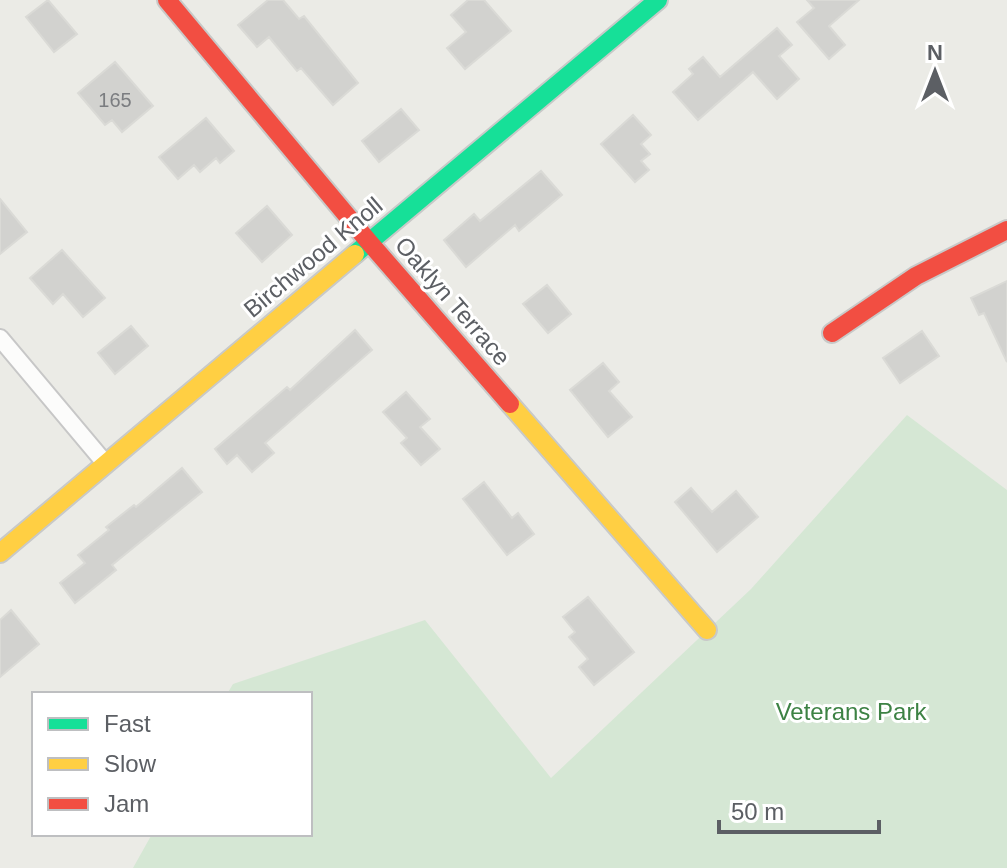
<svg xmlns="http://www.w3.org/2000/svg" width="1007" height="868" font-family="Arial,sans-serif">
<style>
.green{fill:#d5e7d4}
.building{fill:#d2d2cf;stroke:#dadad6;stroke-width:2}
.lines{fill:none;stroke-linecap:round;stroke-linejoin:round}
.street-casing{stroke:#c7c7c7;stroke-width:20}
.fast-casing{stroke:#c8c9c8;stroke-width:22}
.slow-casing{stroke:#c8c9c8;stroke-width:22}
.jam-casing{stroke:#c8c9c8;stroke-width:22}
.street{stroke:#fcfcfb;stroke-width:16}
.fast{stroke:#16e098;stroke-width:18}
.slow{stroke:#ffcf43;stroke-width:18}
.jam{stroke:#f24e42;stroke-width:18}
.labels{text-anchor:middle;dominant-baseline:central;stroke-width:6;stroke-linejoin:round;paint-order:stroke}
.number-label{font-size:20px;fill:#7b7d80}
.street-label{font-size:24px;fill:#5c5f64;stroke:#fff}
.park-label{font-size:24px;fill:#3d8244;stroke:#fff}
</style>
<rect width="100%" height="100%" fill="#ebebe6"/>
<path class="green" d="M907,415L1007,490V868H133L152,834H310V694H227L233,684L425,620L551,778L751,589Z"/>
<path class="building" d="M48,0L77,34L54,52L26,17Z
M268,0H283L299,19L304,16L358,83L333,105L301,68L297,71L269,37L257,47L238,25Z
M468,0H484L511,31L465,69L447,48L466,32L451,15Z
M807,0H859L829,26L845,45L829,59L797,22L814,8Z
M777,28L792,45L779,56L799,79L777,99L753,72L698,120L673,92L693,74L689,69L703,57L720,77Z
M115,62L153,106L122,132L112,120L105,125L78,93Z
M401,109L419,130L379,162L362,141Z
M633,115L651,135L641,144L650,154L641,161L649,170L635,182L601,144Z
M206,118L234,151L220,163L216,158L200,172L194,165L178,179L159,157Z
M541,171L562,195L519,231L515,225L466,267L444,240L474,214L480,221Z
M0,199L27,232L0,254Z
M267,206L292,235L262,262L236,233Z
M62,250L105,298L83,317L63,294L53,304L30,278Z
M1007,281V362L984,313L979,315L971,298Z
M547,285L571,314L548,333L523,304Z
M131,326L148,346L115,374L98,353Z
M355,330L372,350L265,443L274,453L252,472L237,455L227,464L215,449L287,387L290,390Z
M922,331L939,356L900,383L883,358Z
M603,363L619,382L609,391L632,417L608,437L570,390Z
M406,392L430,419L420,427L440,449L421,465L401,443L407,438L383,412Z
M182,468L202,492L112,565L116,570L75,603L60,583L85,563L78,555L109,530L106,527L134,505L136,507Z
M484,482L512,518L518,513L534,534L507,555L463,499Z
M691,488L712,512L736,491L758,517L717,552L675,502Z
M588,597L634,652L594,685L579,667L588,659L569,637L575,632L563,617Z
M11,610L39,644L0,677V620Z"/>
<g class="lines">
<defs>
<path id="street" d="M0,338L105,463"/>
<path id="fast" d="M355,254L658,0"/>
<path id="slow" d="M510,404L707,630
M0,553L355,254"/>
<path id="jam" d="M167,0L369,242L510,404
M832,333L916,276L1007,230"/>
</defs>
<use href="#street" class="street-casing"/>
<use href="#fast" class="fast-casing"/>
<use href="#slow" class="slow-casing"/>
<use href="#jam" class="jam-casing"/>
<use href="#street" class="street"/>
<use href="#fast" class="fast"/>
<use href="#slow" class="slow"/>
<use href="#jam" class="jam"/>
</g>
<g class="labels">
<g class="number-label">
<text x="115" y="100">165</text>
</g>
<g class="street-label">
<text transform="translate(313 257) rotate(-40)">Birchwood Knoll</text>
<text transform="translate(453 301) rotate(49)">Oaklyn Terrace</text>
</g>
<g class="park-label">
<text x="851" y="711">Veterans Park</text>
</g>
</g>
<rect x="32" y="692" width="280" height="144" fill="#ffffff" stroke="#bebfc1" stroke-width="2"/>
<rect x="48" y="718" width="40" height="12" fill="#16e098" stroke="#bebfc1" stroke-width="2"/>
<text x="104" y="732" font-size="24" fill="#5c5f64">Fast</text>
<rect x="48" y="758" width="40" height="12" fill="#ffcf43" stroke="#bebfc1" stroke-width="2"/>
<text x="104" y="772" font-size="24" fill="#5c5f64">Slow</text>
<rect x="48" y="798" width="40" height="12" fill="#f24e42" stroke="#bebfc1" stroke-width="2"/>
<text x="104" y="812" font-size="24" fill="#5c5f64">Jam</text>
<g transform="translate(935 72)" stroke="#ffffff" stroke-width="6" paint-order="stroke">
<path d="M0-6L14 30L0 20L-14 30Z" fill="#5c5f64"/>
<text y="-12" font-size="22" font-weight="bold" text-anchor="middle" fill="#5c5f64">N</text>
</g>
<path d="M719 820v12h160v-12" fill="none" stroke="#5c5f64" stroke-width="4"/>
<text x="731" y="820" font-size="24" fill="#5c5f64" stroke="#ffffff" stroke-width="6" paint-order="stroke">50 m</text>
</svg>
